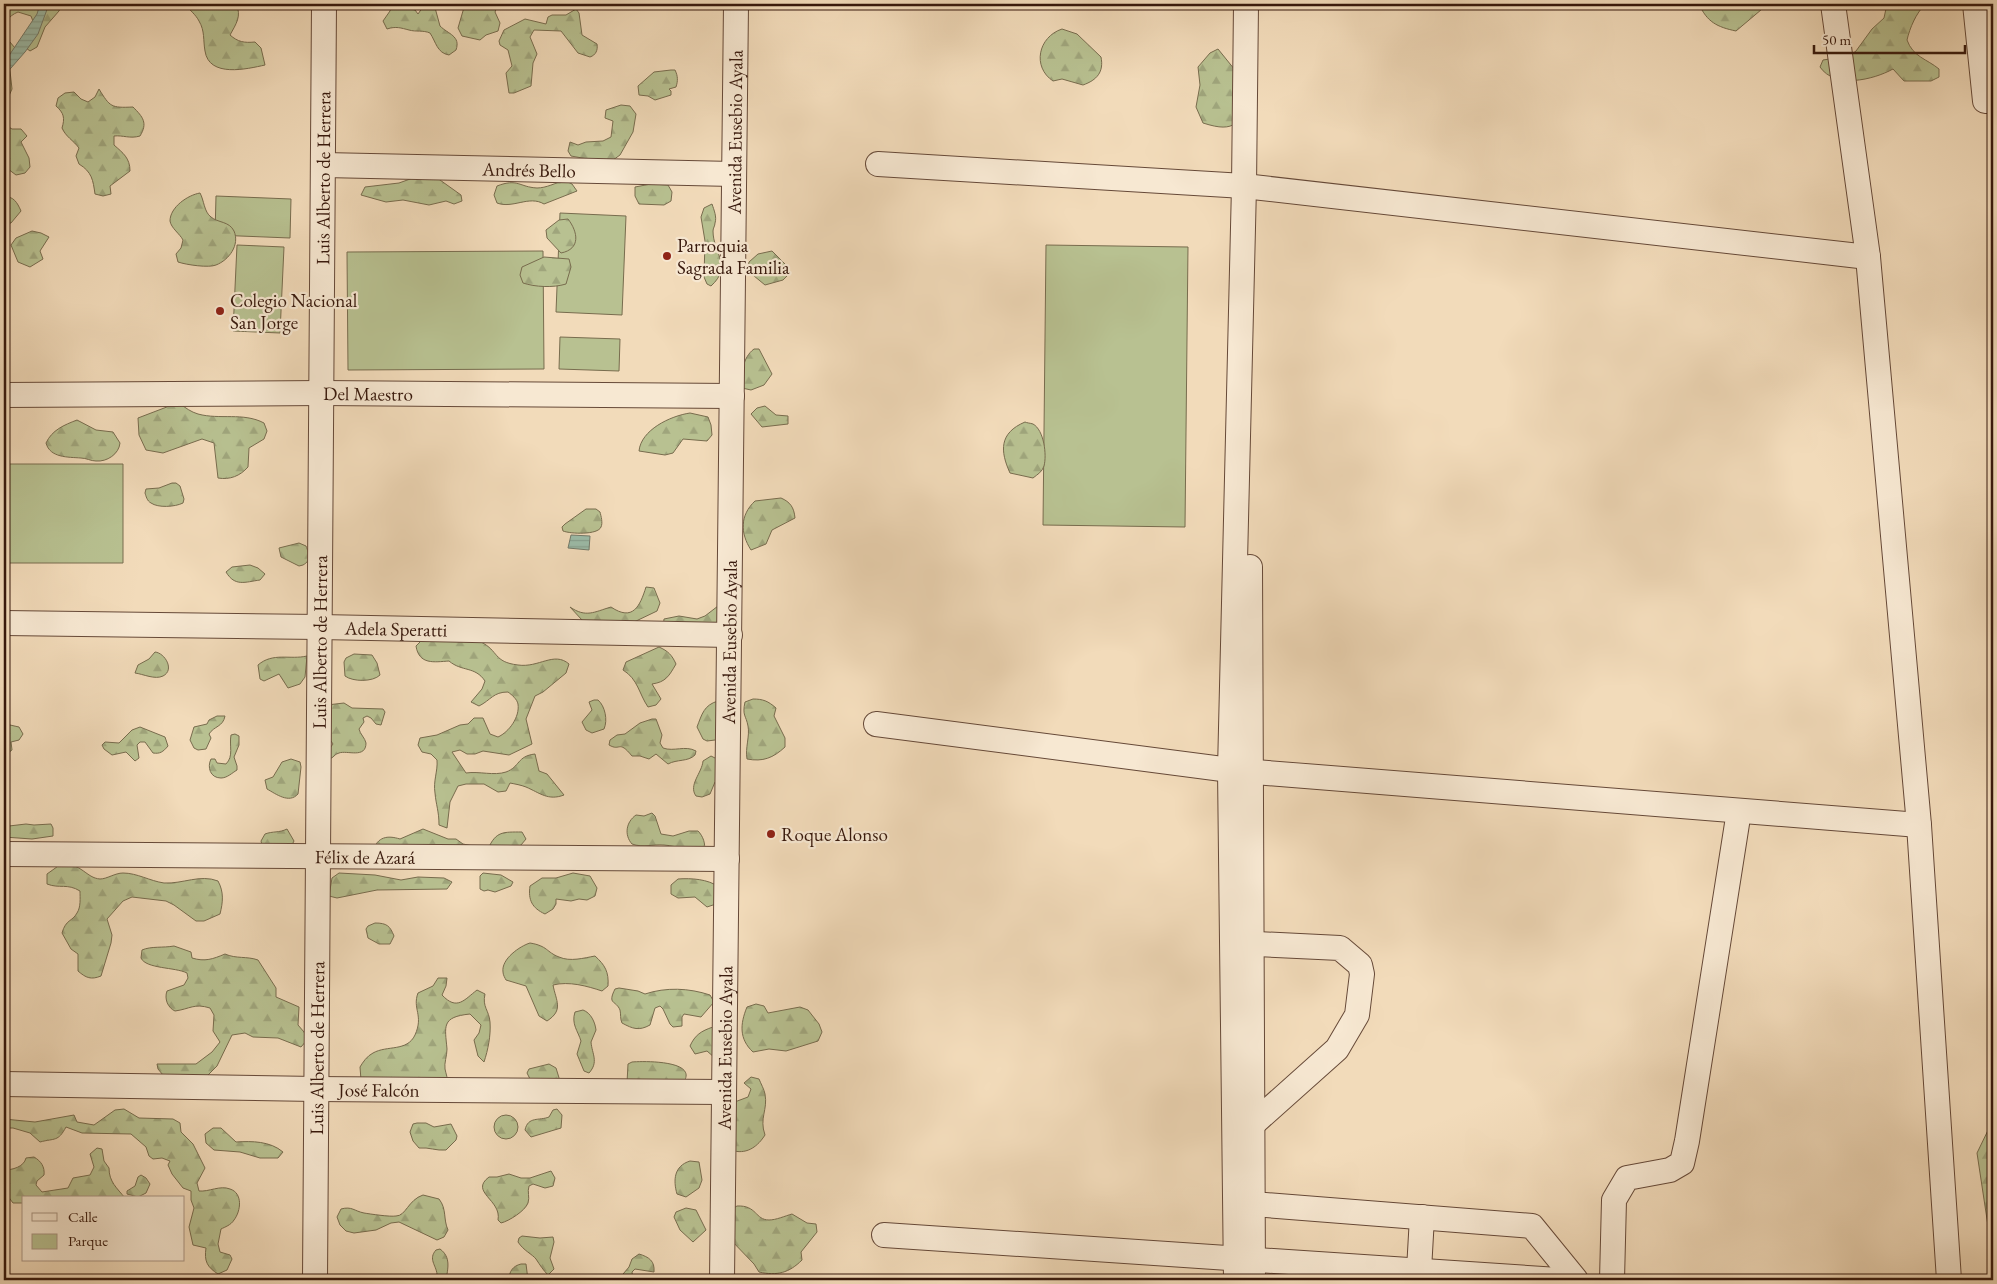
<svg xmlns="http://www.w3.org/2000/svg" width="1997" height="1284" font-family="'EB Garamond',serif">
<style>
.green{fill:#b8c191;stroke:#786c4e}
.forest{fill:url(#forest-firs);stroke:#786c4e}
.water{fill:url(#water-rules);stroke:#747a6a}
.lines{fill:none;stroke-linecap:round;stroke-linejoin:round}
.minor-casing{stroke:#664938;stroke-width:26}
.minor{stroke:#f7e8d2;stroke-width:24}
.poi-dot{fill:#8f2418;stroke:#f7e8d2;stroke-width:2}
.labels{text-anchor:middle;dominant-baseline:central;stroke-width:4.5;stroke-linejoin:round;paint-order:stroke}
.street-label{font-size:19px;fill:#37180c;stroke:#f7e8d2}
.poi-label{font-size:19px;fill:#37180c;stroke:#f7e8d2;text-anchor:start}
</style>
<defs>
<pattern id="forest-firs" width="22" height="20" patternUnits="userSpaceOnUse" patternTransform="scale(1.25)"><rect width="22" height="20" fill="#b8c191"/><path d="M5 1l3.5 6h-7zM16 11l3.5 6h-7z" fill="#9fa57c"/></pattern>
<pattern id="water-rules" width="6" height="5" patternUnits="userSpaceOnUse" patternTransform="scale(1.25)"><rect width="6" height="5" fill="#9cbca9"/><path d="M0 2.5h6" fill="none" stroke="#87a190"/></pattern>
</defs>
<rect width="100%" height="100%" fill="#f2dbba"/>
<filter id="stains"><feTurbulence type="fractalNoise" baseFrequency=".004" numOctaves="4"/><feColorMatrix values="0 0 0 0 .2 0 0 0 0 .09 0 0 0 0 .02 0 0 0 .5 -.17"/></filter>
<radialGradient id="worn" r=".72"><stop offset=".6" stop-color="#630" stop-opacity="0"/><stop offset="1" stop-color="#630" stop-opacity=".3"/></radialGradient>
<path class="green" d="M216,196L291,199L290,238L215,235Z
M560,213L626,216L622,315L556,312Z
M237,245L284,247L280,333L233,331Z
M1046,245L1188,247L1185,527L1043,525Z
M543,251L544,369L348,370L347,252Z
M560,337L620,339L619,371L559,369Z
M4,464H123V563H4Z"/>
<path class="forest" d="M4,4H62L59,11L45,27L37,47L30,51L26,48L34,24L31,16L18,12C8,16 3,24 4,35L15,48L9,62L12,89L4,107Z
M184,4H236C242,16 236,24 230,35C238,42 244,43 255,42L261,48L265,65C247,69 209,78 205,51C203,40 205,31 199,21C196,15 189,9 184,4Z
M392,4H405L407,8L415,10L418,14L425,4H434L440,26C448,34 461,36 456,50L449,55C437,53 436,42 430,33C423,30 416,32 409,30C401,28 396,26 387,29L383,21L390,11Z
M465,4H498L495,12L500,23L498,31L486,35L480,40L462,36L458,28Z
M1699,4H1768L1736,31C1717,27 1707,22 1699,4Z
M1887,4H1925C1916,14 1910,27 1907,40C1913,57 1927,59 1939,69V77L1931,81H1904L1893,69C1873,80 1835,89 1820,67L1823,60L1849,56L1856,51L1872,29L1884,18Z
M576,9L579,13L582,35L597,44C598,50 596,55 590,57L578,53L561,31L534,30L530,37L537,54L533,63L531,86L514,93H509L506,73L512,66L508,50L500,45L499,41L504,30L525,19L546,24L548,17L552,15H566Z
M1062,29L1077,34L1101,57C1104,72 1097,80 1083,85L1062,79L1053,81C1032,67 1038,37 1062,29Z
M1218,49L1256,96C1238,122 1237,134 1203,123L1196,107L1200,85L1198,67L1210,53Z
M671,70H675C678,76 678,81 676,87L669,89L671,91V95L655,100L648,96L639,95L638,86L654,72Z
M99,89C110,107 111,108 133,107C143,117 148,123 140,136C130,139 123,135 114,136V145C123,153 130,158 130,171L110,186L111,194L103,196L95,194C93,180 92,172 79,164L76,156L79,148C73,140 66,137 62,128C65,118 64,113 56,106L58,98L65,93L74,92L81,99L88,102L95,97Z
M621,105L630,106L636,114L633,132L620,155L613,160L588,159L571,156L568,151L570,142L578,145L586,142L603,141L611,137L613,121L605,118L606,110Z
M4,124L12,129H21L27,136L21,142L29,158L30,167L25,173L16,175L4,166Z
M424,174L433,175L461,195L462,201L454,204L446,201L429,205L403,200L386,202L361,195L365,187L399,183Z
M564,180L572,184L577,191L544,204C529,195 513,209 497,203L494,195L497,186C518,178 519,187 537,188C546,188 556,183 564,180Z
M651,184L668,185L672,192L671,201L664,205L639,204L635,196V187Z
M200,193C204,200 204,212 211,217C218,223 229,221 234,231C240,245 229,260 216,265C209,268 187,265 178,262L176,254L181,248L183,240C180,234 171,228 170,221C170,207 188,195 200,193Z
M4,196C14,197 17,202 21,211L11,223L4,224Z
M712,204C714,210 717,217 715,223C715,226 713,228 713,231C713,253 733,266 711,286L707,284L704,277L705,241L701,217L704,208Z
M568,219C578,232 581,249 561,253L547,238L546,230L559,220Z
M32,231L41,233L49,237L40,251L43,259L30,267L18,262L11,245L16,238Z
M772,251L787,266L789,274L783,280L765,285L748,271L749,262L758,254Z
M544,257L569,259L571,267L566,284C553,288 535,287 523,283L520,275L522,267Z
M754,349H759L772,374L764,385L751,390L742,388C742,373 742,358 754,349Z
M180,404C186,408 191,412 198,414C220,420 243,412 264,423L267,431L264,439L249,448L248,467C240,476 230,480 218,478L214,443L202,439L163,453L146,450L139,435L138,418L172,405Z
M765,406L776,415L788,416V424L762,427L751,414L757,408Z
M690,413L708,417L711,425L712,435L707,441L683,439L673,453L665,455L639,451C641,430 670,416 690,413Z
M77,420L96,430L113,432L120,443C119,454 107,462 96,461C91,461 86,458 81,458C68,457 50,458 46,443C52,430 64,425 77,420Z
M1025,422C1027,423 1030,423 1033,424C1044,430 1047,455 1044,466C1042,472 1038,474 1033,478L1010,473C1000,451 999,433 1025,422Z
M172,483H176L180,486L184,499L183,503C175,507 158,508 151,503C147,501 146,496 145,493L146,489L159,488Z
M781,498C790,502 794,507 795,518L772,530L766,544L751,550C740,533 740,515 755,501Z
M586,509H596L600,512C601,516 603,523 601,527C598,535 571,534 563,531L562,527L565,524Z
M299,543L306,546C309,554 312,560 303,565L299,566L281,557L279,548Z
M250,565L258,568L265,574L260,580C245,582 235,587 226,572L232,567Z
M646,587L654,588L660,603L657,611L634,622L593,635L582,620L570,607C586,618 594,612 611,607C633,622 640,606 646,587Z
M718,606L721,623L663,628L664,619L679,616L697,619L705,616Z
M428,634C440,636 471,637 481,642C499,651 493,662 518,665C539,668 554,651 569,664L566,673L543,692L535,696L526,719L532,744L509,755L483,751L475,754H467L460,750L452,752L466,773C479,771 494,776 506,772C520,767 517,756 535,754L539,771L547,774L564,795C548,801 540,793 526,787C521,785 515,784 510,783L506,791L498,792L484,784H466L458,786L450,802L447,828L439,825C439,811 436,805 435,793C433,781 438,771 437,760L431,754L422,752L418,745L420,738L437,735L460,725L468,724L474,718H483L490,734L498,737C509,732 520,717 518,704C517,699 512,695 508,692C493,692 491,700 479,706L471,702L482,689L485,681C475,666 462,672 449,661C434,662 419,665 416,646Z
M659,647C668,651 672,655 676,664C669,676 666,682 652,684L661,699L656,705L648,707C639,694 638,679 623,670L626,662Z
M155,652C165,653 175,670 163,676C155,680 143,674 135,673L138,665L149,659Z
M354,654L372,655L377,663L380,675C373,682 353,682 345,676L344,662L346,658Z
M307,656L305,677L300,684L288,688L279,674L264,681L260,679L258,665C273,652 290,660 307,656Z
M753,699C763,699 768,701 776,708L774,716L785,738V747C773,758 763,762 747,759C745,748 750,736 748,726C746,715 742,716 745,702Z
M594,700H598C605,706 608,720 604,729L592,733L586,730L582,722L592,710L589,702Z
M718,701L722,744L715,740L707,741L703,739L697,727C702,714 704,705 718,701Z
M344,703L352,708L383,709L385,712L381,725L376,724L371,718L367,716L363,718L364,722L359,729C360,734 365,738 366,743C366,759 347,750 339,753C334,754 334,758 329,759L330,748L333,744L331,741L326,739L327,705Z
M217,716H225C223,727 214,726 209,734L211,738L206,749L198,750L194,748L190,740L194,727L207,724L209,720Z
M652,719H656L662,735L660,743L663,748C674,752 685,745 696,751L695,755C688,762 677,759 668,764L656,754L649,759L640,756H632C618,739 621,752 609,745L610,740L617,735L625,734L640,723Z
M10,725L19,727L23,734L19,740L11,742L12,750L4,756V728Z
M140,727L165,737L168,746C163,752 160,754 153,753L145,742H140L137,745L139,758L135,761L126,752L112,755L104,749L102,745L105,742L119,743L132,730Z
M235,734L239,736V745L234,757L237,766V770C232,773 227,778 221,778C210,778 207,767 211,759H215L217,763L226,764C234,756 229,746 231,735Z
M711,756L719,760L722,777L715,782L710,794L702,797L696,796C688,785 702,773 703,761Z
M291,759L300,762L301,767L298,794C289,804 276,794 267,789L265,780L273,777L282,762Z
M652,813L655,816L661,834L673,836L689,831H698C703,836 706,844 704,851C690,852 678,846 664,845C653,844 643,848 632,844C624,835 626,822 636,815L644,816Z
M26,824L34,825L51,824L53,828V836L32,839L4,837V830L9,826Z
M287,829L294,841L292,845H262L261,841L265,834C273,831 279,833 287,829Z
M423,829L448,839H456L463,844L488,849C496,831 503,832 522,832L526,839L521,845L506,852L373,850C378,837 387,835 400,839Z
M61,864C82,863 86,878 100,879C107,879 115,873 123,873C137,873 150,881 164,883C183,884 200,874 218,881C224,892 223,902 220,914L204,921H196L174,905L166,901L132,897L123,901L107,919L112,935L111,943L101,976C91,980 86,978 78,971V954L71,949L62,933C66,919 72,922 77,913C81,907 80,898 80,891C67,883 60,889 47,884V874Z
M339,873L375,875L401,880L418,877L444,878L452,882L447,889L377,890L337,898L329,896L332,878Z
M483,873L501,875L513,882L511,886L495,892L488,890L484,891L480,889V876Z
M573,873L590,876L597,888L595,896L587,900L579,899L571,901L556,899V904L553,909L545,914C532,908 528,900 530,886L542,878H556Z
M678,879C691,878 708,879 719,887L722,902L707,907L695,897L678,898L671,894V885Z
M375,923C387,923 390,926 394,936L390,944H379L368,938L366,929L368,926Z
M530,943C548,946 546,952 559,957C570,962 584,958 595,956C605,965 609,972 608,986L602,991C587,986 569,981 553,985C556,1001 564,1010 547,1021L539,1016L526,986L506,980C505,978 503,975 503,972C501,959 520,946 530,943Z
M174,946L191,952L192,958C205,962 213,959 225,954C236,959 247,956 258,960L276,988V997L299,1007L298,1025L304,1032L307,1040L301,1047L278,1038L253,1037L245,1033L232,1035L217,1066L206,1077L163,1075L158,1069L157,1064H196L212,1052L220,1042L213,1031L214,1015L210,1008C194,1003 190,1009 175,1011C168,1008 164,999 167,991L184,985L188,978L187,973C175,967 146,969 141,958L142,950C151,946 163,948 174,946Z
M438,978H447L446,986L442,995C457,1011 464,1000 477,990L485,994C482,1007 489,1010 490,1022C491,1035 488,1050 484,1062L478,1056L474,1040L479,1033L481,1025L470,1014C441,1017 445,1026 447,1049C447,1056 444,1063 445,1069C446,1074 448,1079 448,1085L361,1080L360,1067C363,1062 367,1056 373,1053C387,1045 407,1052 415,1035C424,1015 412,1009 418,993L433,986Z
M619,988L638,991L645,994C666,987 689,988 710,995L714,1002L701,1017L684,1014L682,1017V1026L673,1027L670,1024L663,1009L660,1006L655,1008L650,1025C639,1031 633,1029 622,1023C620,1019 621,1014 620,1010C616,1000 607,1005 615,989Z
M756,1004L764,1006L768,1013L800,1007L808,1010L819,1024L822,1032L818,1041L786,1051L769,1049L753,1052C739,1039 740,1024 747,1007Z
M583,1010C591,1013 595,1022 596,1030L591,1042C592,1054 599,1062 589,1073L584,1071L577,1054L581,1041C578,1031 571,1024 575,1012Z
M713,1027L718,1029L715,1058L707,1051L695,1054L690,1046C695,1035 701,1031 713,1027Z
M632,1062C643,1061 700,1060 683,1083H627L628,1064Z
M549,1064L556,1068L560,1081H531L527,1073L529,1069Z
M751,1077L759,1079C761,1084 764,1089 765,1094C768,1110 759,1118 765,1135C758,1146 748,1154 734,1151L732,1103L748,1097L751,1089L744,1083Z
M124,1109L139,1118L173,1119L180,1123L181,1132L193,1144L205,1168L197,1183L199,1191C209,1192 220,1185 230,1189C243,1193 241,1211 234,1220C231,1225 225,1227 221,1229L218,1244L220,1252L230,1255L232,1259L227,1270L218,1274C207,1267 204,1261 206,1248L193,1245L189,1227L194,1208L191,1200V1191L183,1188L172,1174L168,1165L170,1161L162,1158L153,1159L149,1156L146,1147L131,1134L82,1133L66,1127C58,1142 55,1138 40,1142L30,1133L13,1128H4V1119L35,1122L74,1115L77,1122L94,1125L115,1110Z
M557,1109L562,1115L561,1128L531,1137L525,1130C528,1116 539,1121 549,1117L553,1110Z
M494 1127a12 12 0 1 1 24 0a12 12 0 1 1-24 0Z
M1993,1120V1259L1977,1153Z
M417,1123H426L434,1127L451,1124L457,1136L456,1140L446,1150C436,1151 429,1147 419,1148L413,1141L410,1132L413,1124Z
M213,1128H221L236,1142C252,1141 270,1141 283,1152L278,1158H260L240,1152L214,1150L206,1143L205,1134Z
M97,1148L102,1149L104,1161L109,1168C109,1182 117,1188 125,1198H24V1203H13L7,1195L4,1194V1170C12,1170 24,1167 26,1158L34,1157C41,1161 45,1167 44,1175L37,1181L36,1185L42,1192L68,1188L73,1178L90,1175L94,1167L90,1154Z
M690,1161L699,1162L702,1180L699,1188L686,1197L677,1194C673,1180 674,1166 690,1161Z
M551,1171L555,1178L553,1186L545,1188L533,1184L529,1186C527,1192 530,1197 528,1203C525,1211 509,1221 501,1223L498,1220C502,1200 469,1192 489,1177H497L509,1174L521,1178H530Z
M141,1175L146,1178L150,1184L146,1193L138,1197L127,1194V1191L135,1186L138,1177Z
M423,1195L439,1199C447,1209 443,1219 448,1230L444,1237L437,1240L399,1222L391,1223L376,1230L354,1233L346,1231L340,1225L337,1217L341,1209C352,1206 354,1211 364,1213C370,1214 390,1217 396,1216C406,1216 408,1200 423,1195Z
M737,1206C757,1205 755,1220 769,1220C776,1220 785,1216 792,1214L807,1223L816,1224L817,1232L801,1252L802,1260C789,1273 777,1276 759,1272L754,1264L729,1238L730,1210Z
M686,1208L696,1210L706,1230L693,1242L680,1230L674,1217L676,1212Z
M522,1236L540,1238L553,1237L554,1242L550,1258L554,1269L548,1275C543,1270 540,1265 536,1259C532,1254 524,1251 518,1242L519,1238Z
M440,1249C451,1257 448,1268 446,1280H431L435,1278L437,1274C436,1265 428,1259 436,1250Z
M639,1254C649,1257 655,1261 654,1272L635,1269L632,1272L633,1280H618L629,1267L632,1259Z
M521,1264H526L528,1280H509C509,1271 513,1266 521,1264Z"/>
<path class="water" d="M40,4H49L38,34L25,52L4,76V63L37,14Z
M571,535L590,536L589,550L568,548Z"/>
<g class="lines">
<defs>
<g id="minor">
<path d="M1833,4L1868,257L1919,825L1949,1280"/>
<path d="M1975,4L1985,101L1993,100"/>
<path d="M878,164L1244,186L1868,257"/>
<path id="s1" d="M324,165L733,174"/>
<path id="s2" d="M4,395L322,393L732,396"/>
<path d="M1250,567L1253,1280"/>
<path id="s3" d="M4,623L320,627L730,635"/>
<path d="M876,724L1230,770L1919,825"/>
<path id="s4" d="M4,854L727,859"/>
<path d="M1236,943L1340,948L1360,965L1362,974L1357,1015L1337,1049L1253,1124"/>
<path id="s5" d="M4,1084L316,1089L723,1092"/>
<path d="M1253,1204L1532,1226L1576,1280"/>
<path d="M884,1235L1558,1280"/>
<path d="M1419,1270L1422,1217"/>
<path id="s6" d="M315,1280L324,4"/>
<path id="s7" d="M722,1280L736,4"/>
<path d="M1236,1280L1230,770L1244,186L1246,4"/>
<path d="M1612,1280L1614,1200L1627,1178L1670,1170L1682,1163L1687,1141L1739,811"/>
</g>
</defs>
<use href="#minor" class="minor-casing"/>
<use href="#minor" class="minor"/>
</g>
<g class="poi-dot">
<circle cx="667" cy="256" r="5"/>
<circle cx="220" cy="311" r="5"/>
<circle cx="771" cy="834" r="5"/>
</g>
<g class="labels">
<g class="street-label">
<text stroke="none"><textPath href="#s7" startOffset="1148">Avenida Eusebio Ayala</textPath></text>
<text stroke="none"><textPath href="#s1" startOffset="205">Andrés Bello</textPath></text>
<text stroke="none"><textPath href="#s6" startOffset="1102">Luis Alberto de Herrera</textPath></text>
<text stroke="none"><textPath href="#s2" startOffset="364">Del Maestro</textPath></text>
<text stroke="none"><textPath href="#s3" startOffset="392">Adela Speratti</textPath></text>
<text stroke="none"><textPath href="#s6" startOffset="638">Luis Alberto de Herrera</textPath></text>
<text stroke="none"><textPath href="#s7" startOffset="638">Avenida Eusebio Ayala</textPath></text>
<text stroke="none"><textPath href="#s4" startOffset="361">Félix de Azará</textPath></text>
<text stroke="none"><textPath href="#s6" startOffset="232">Luis Alberto de Herrera</textPath></text>
<text stroke="none"><textPath href="#s7" startOffset="232">Avenida Eusebio Ayala</textPath></text>
<text stroke="none"><textPath href="#s5" startOffset="375">José Falcón</textPath></text>
</g>
<g class="poi-label">
<text x="677" y="245">Parroquia<tspan x="677" dy="22">Sagrada Familia</tspan></text>
<text x="230" y="300">Colegio Nacional<tspan x="230" dy="22">San Jorge</tspan></text>
<text x="781" y="834">Roque Alonso</text>
</g>
</g>
<rect width="1997" height="1284" fill="none" stroke="#f2dbba" stroke-width="20"/>
<rect x="5" y="5" width="1987" height="1274" fill="none" stroke="#37180c" stroke-width="2.5"/>
<rect x="10" y="10" width="1977" height="1264" fill="none" stroke="#37180c"/>
<rect x="22" y="1196" width="162" height="65" fill="#f7e8d2" stroke="#aa9583"/>
<rect x="32" y="1213" width="25" height="8" fill="#f7e8d2" stroke="#aa9583"/>
<text x="68" y="1222" font-size="15" fill="#37180c">Calle</text>
<rect x="32" y="1234" width="25" height="15" fill="#b8c191" stroke="#aa9583"/>
<text x="68" y="1246" font-size="15" fill="#37180c">Parque</text>
<path d="M1814 45v8h151v-8" fill="none" stroke="#37180c" stroke-width="2.5"/>
<text x="1822" y="45" font-size="15" fill="#37180c" stroke="#f7e8d2" stroke-width="4" paint-order="stroke">50 m</text>
<rect width="100%" height="100%" filter="url(#stains)"/>
<rect width="100%" height="100%" fill="url(#worn)"/>
</svg>
